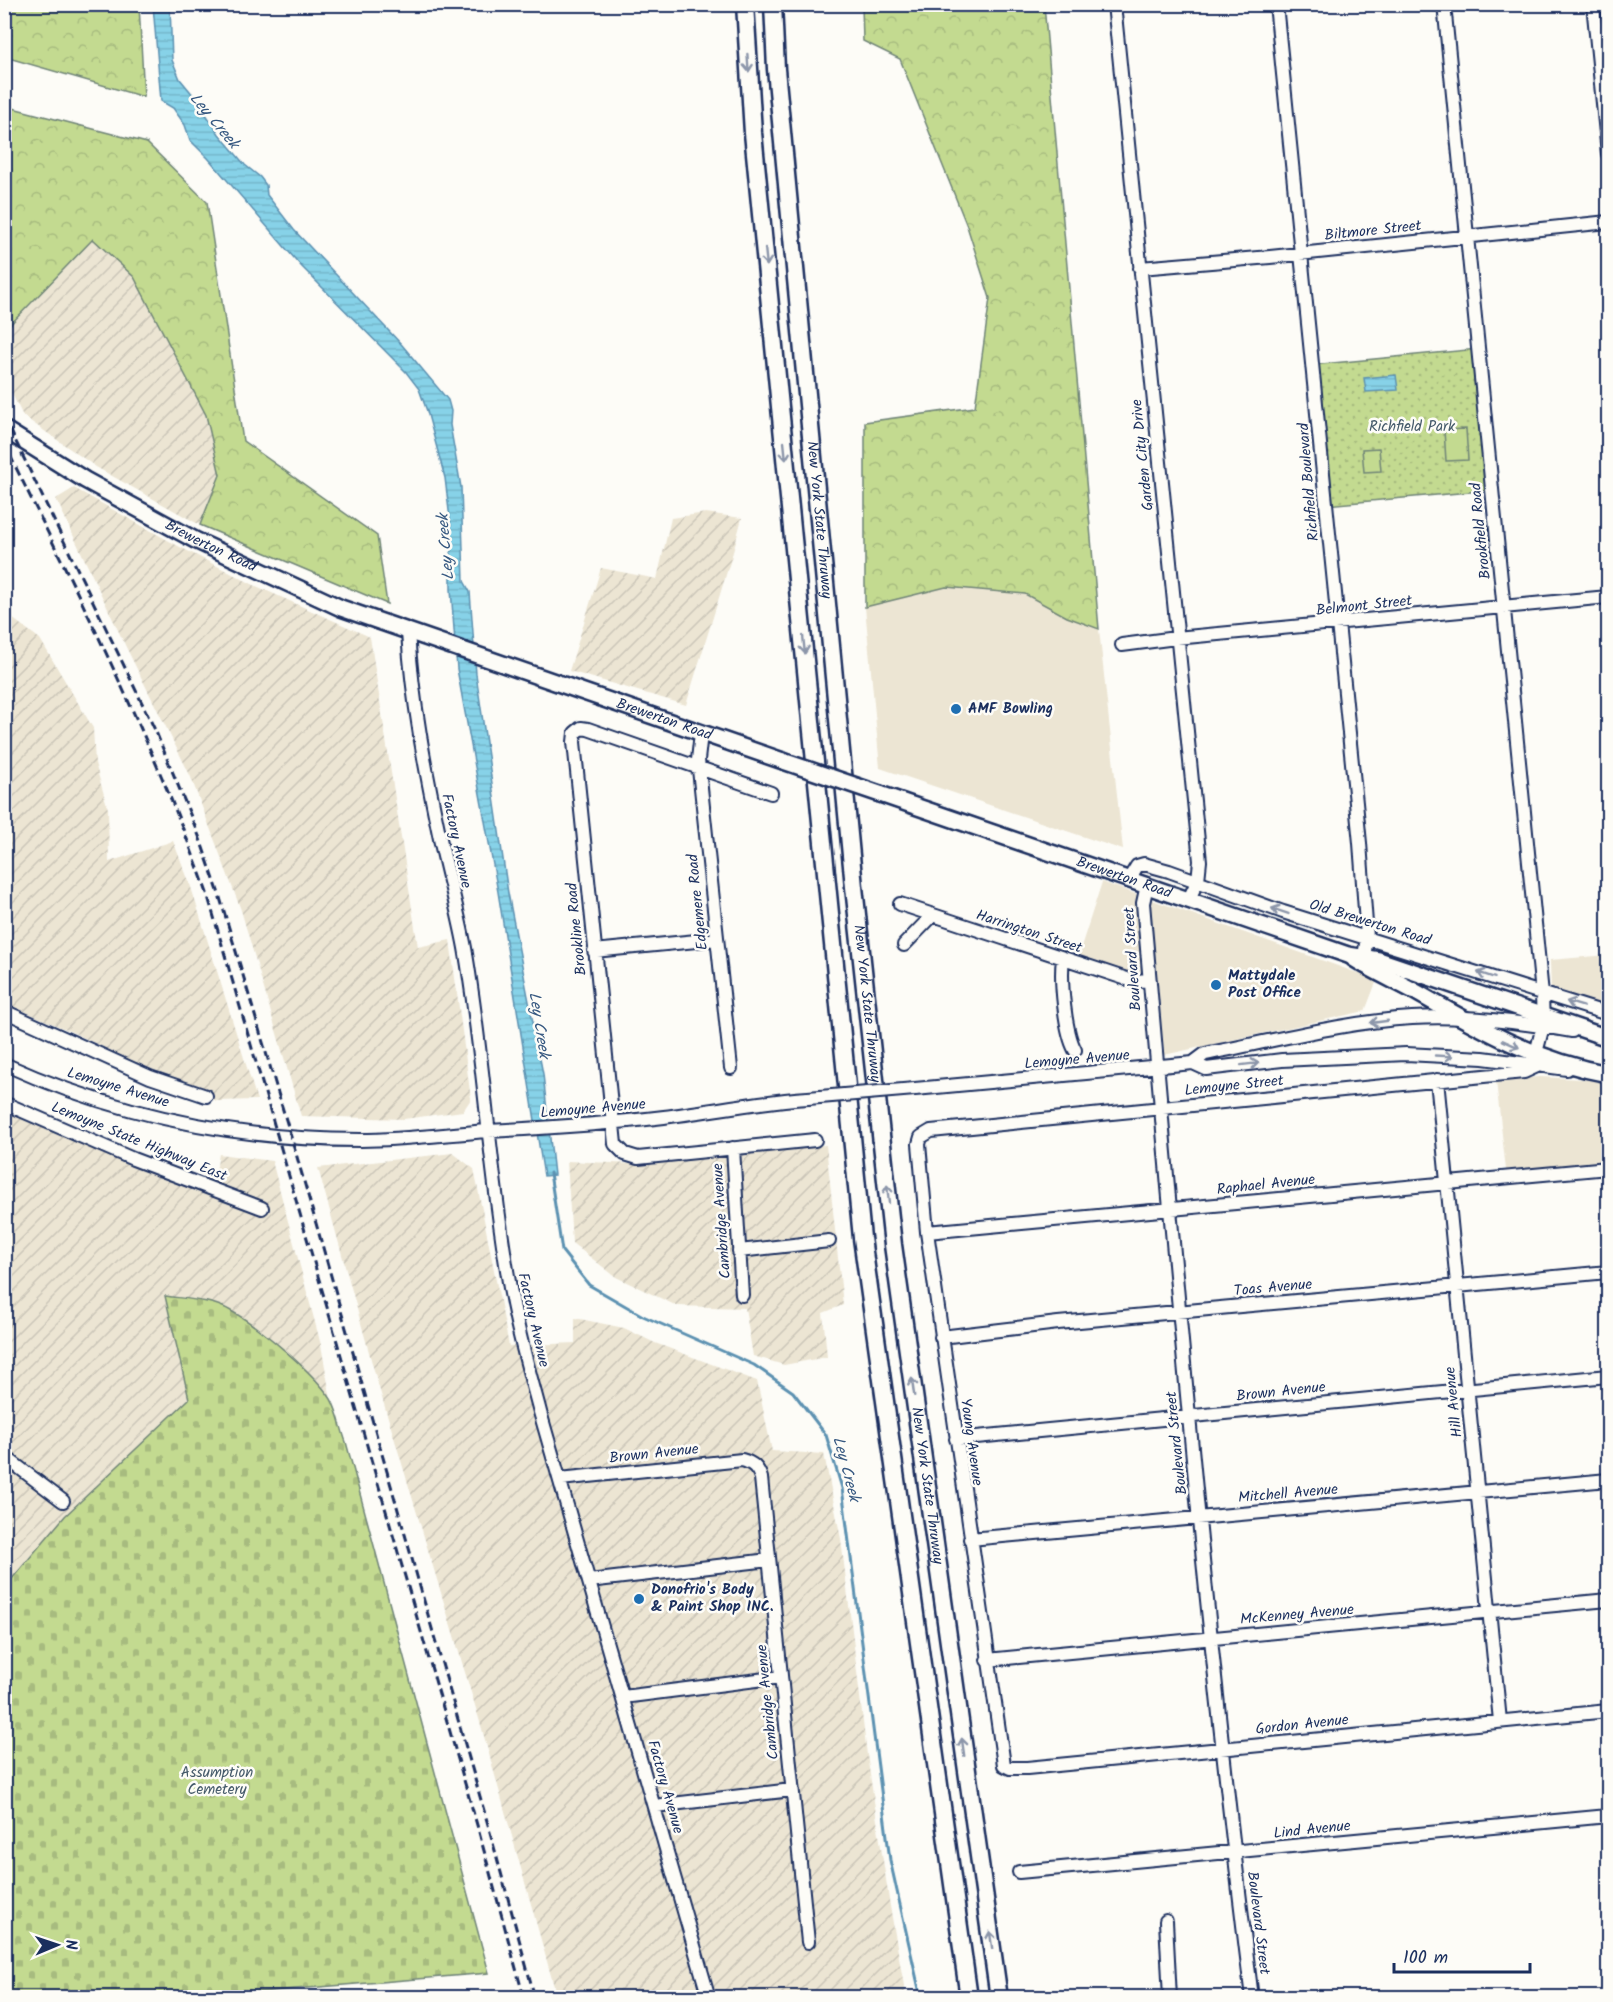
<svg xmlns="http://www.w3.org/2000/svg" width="1613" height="2002" font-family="Kalam,sans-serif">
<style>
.built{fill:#ece5d3}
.industrial{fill:url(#industrial-furrows)}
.grass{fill:url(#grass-dots);stroke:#6f8477;stroke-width:1.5}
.forest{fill:url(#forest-crowns);stroke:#6f8477;stroke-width:1.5}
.cemetery{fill:url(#cemetery-stones);stroke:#6f8477;stroke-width:1.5}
.garden{fill:#c3da90;stroke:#6f8477;stroke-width:1.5}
.water{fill:url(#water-rules);stroke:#5c91b1;stroke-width:1.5}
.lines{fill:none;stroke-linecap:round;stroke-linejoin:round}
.stream{stroke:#5c91b1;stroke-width:3}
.minor-casing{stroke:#1b2f5e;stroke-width:16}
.major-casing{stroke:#1b2f5e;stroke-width:20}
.highway-casing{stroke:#1b2f5e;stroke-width:21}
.minor{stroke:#fdfcf7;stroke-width:12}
.major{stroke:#fdfcf7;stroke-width:15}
.highway{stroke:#fdfcf7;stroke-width:16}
.rail{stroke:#1b2f5e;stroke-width:3;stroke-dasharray:9 4.5;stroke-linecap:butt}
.minor-bridge-casing{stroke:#1b2f5e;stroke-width:16;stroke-linecap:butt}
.major-bridge-casing{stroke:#1b2f5e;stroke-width:20;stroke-linecap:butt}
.minor-bridge{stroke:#fdfcf7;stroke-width:12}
.major-bridge{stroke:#fdfcf7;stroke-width:15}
.oneway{stroke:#8c96aa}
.poi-dot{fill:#1f6fb2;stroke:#fdfcf7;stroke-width:2}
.labels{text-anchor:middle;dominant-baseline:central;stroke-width:5;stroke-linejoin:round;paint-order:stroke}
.street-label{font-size:15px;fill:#1b2f5e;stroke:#fdfcf7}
.park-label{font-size:15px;fill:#455a6a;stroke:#fdfcf7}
.poi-label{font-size:15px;font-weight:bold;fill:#1b2f5e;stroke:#fdfcf7;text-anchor:start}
.water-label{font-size:16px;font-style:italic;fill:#365880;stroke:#fdfcf7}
</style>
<defs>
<pattern id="industrial-furrows" width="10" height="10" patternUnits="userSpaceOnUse" patternTransform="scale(1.5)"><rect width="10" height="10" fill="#ece5d3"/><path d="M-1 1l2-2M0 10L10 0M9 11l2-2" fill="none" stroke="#cac5b8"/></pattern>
<pattern id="grass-dots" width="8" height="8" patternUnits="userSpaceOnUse" patternTransform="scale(1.5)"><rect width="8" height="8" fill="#c3da90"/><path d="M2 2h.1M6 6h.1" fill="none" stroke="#a7bb7f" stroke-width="1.8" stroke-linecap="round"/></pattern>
<pattern id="forest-crowns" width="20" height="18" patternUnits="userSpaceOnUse" patternTransform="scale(1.5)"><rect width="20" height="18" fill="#c3da90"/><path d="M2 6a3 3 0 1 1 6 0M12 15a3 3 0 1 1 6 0" fill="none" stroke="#a7bb7f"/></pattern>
<pattern id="cemetery-stones" width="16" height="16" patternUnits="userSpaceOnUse" patternTransform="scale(1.5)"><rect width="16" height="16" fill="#c3da90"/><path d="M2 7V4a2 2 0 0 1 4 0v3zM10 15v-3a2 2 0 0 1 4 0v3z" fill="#a7bb7f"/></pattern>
<pattern id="water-rules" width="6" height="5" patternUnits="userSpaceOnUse" patternTransform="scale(1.5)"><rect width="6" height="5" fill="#87d2e8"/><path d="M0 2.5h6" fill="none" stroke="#74b5c9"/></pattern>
</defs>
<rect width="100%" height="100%" fill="#fdfcf7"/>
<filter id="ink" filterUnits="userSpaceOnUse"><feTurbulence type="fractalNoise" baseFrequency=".0167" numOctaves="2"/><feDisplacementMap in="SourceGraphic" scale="12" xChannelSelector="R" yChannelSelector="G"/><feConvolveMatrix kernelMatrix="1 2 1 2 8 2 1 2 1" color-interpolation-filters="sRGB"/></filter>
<g filter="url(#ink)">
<path class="built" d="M946,587L1025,594L1067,617L1099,629L1123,850L880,768L865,607Z
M1102,882L1377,980L1365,1011L1164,1055L1157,975L1125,973L1078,956Z
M1608,955V1008L1551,993L1550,960Z
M1540,1077L1581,1079L1608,1083V1162L1506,1170L1496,1081Z"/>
<path class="industrial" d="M93,238L134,277L206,415L220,475L200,525L96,467L23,416L5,380V330Z
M74,488L180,547L254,585L370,637L418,947L450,940L471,1099L463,1111L404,1119L301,1116L241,910L190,775L126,647L56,499Z
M706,513L742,518L733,552L686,705L569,671L601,568L657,579L671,518Z
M4,612L40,639L93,728L95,763L108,809L109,862L173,841L190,884L257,1100L216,1101L205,1093L166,1078L72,1032L5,1003Z
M5,1106L212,1193L219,1154L272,1161L321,1345L331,1400L304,1369L262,1333L230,1310L197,1300L165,1296L189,1399L65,1516L5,1587Z
M826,1145L843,1305L823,1313L827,1357L784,1365L753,1356L745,1308L677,1306L616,1277L572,1243L567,1161L634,1164Z
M453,1153L474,1169L509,1346L575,1343V1318L624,1328L655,1343L757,1381L772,1451L824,1454L841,1539L867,1755L890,1906L906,1997H557L480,1722L377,1381L318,1168Z"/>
<path class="grass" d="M1478,349L1492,490L1326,505L1312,365Z"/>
<path class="forest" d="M4,5H139L144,97L5,57Z
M862,5H1044L1099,629L1067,617L1025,594L946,587L865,607V422L975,407L990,298L967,226L900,59L863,41Z
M5,106L147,143L207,202L243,441L377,536L387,604L200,525L220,475L206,415L134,277L93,239L5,330Z"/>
<path class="cemetery" d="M165,1296C186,1299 213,1300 231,1311C259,1326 314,1373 331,1399C338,1411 341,1429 346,1442L489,1973L197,1997H5V1587L65,1516L189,1399Z"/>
<path class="garden" d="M1466,429L1468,460L1446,461L1444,430Z
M1379,448L1381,471L1364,472L1362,449Z"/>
<path class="water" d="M153,5H170L172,60L180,79L194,96L219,134L245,165L260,177L266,185L267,195L294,230L402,345L448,400L451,411L450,425L461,487L464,581L470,592L476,674L508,893L543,1074L554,1175L544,1176L498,892L457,669L451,589V527L445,478L427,411L419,389L406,372L301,266L208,158L190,140L185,125L173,108L161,101Z
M1396,375L1398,390L1366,392L1364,378Z"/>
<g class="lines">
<path class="stream" d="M550,1173L562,1251L589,1285L643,1316L754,1365L793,1392L826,1435L842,1488L890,1860L921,1998"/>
<defs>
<path id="minor" d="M1114,4L1200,861L1198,880L1189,899
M1276,4L1360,843L1367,937L1364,957
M1444,4L1542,994L1543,1026L1536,1053
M1593,4L1608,154
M1140,268L1270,257L1608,222
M408,632C412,700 425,767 439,834C447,872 458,910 465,948C484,1057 489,1167 508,1276C515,1322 528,1367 540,1412L709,1998
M1122,645L1176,638L1608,597
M701,733L698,760L731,1068
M771,793L588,729L581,728L575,733L574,742L615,1144L625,1154L638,1158L815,1140
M1129,879L1137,866L1144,864L1169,871L1283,912L1608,1014
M1147,885L1143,903C1175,1268 1206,1634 1252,1998
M900,904L1133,981L1150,980
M904,945L933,915
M594,951L717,939
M1063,959C1060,980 1065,1032 1075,1050
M4,1011L150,1077L206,1096
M1193,1063L1206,1069L1282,1060L1406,1054L1483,1058L1567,1069
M4,1064C117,1115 238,1140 361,1140C404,1140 446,1134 488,1131C547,1128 606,1124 664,1117C712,1111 760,1101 808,1098
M1537,1066L1524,1072L931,1131L921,1137L919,1144L927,1232L1004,1765L1010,1768H1027L1608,1711
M1437,1080L1500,1721
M915,1089L1193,1063L1205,1054C1273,1041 1343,1022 1412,1018C1467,1015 1518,1022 1572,1031
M4,1103L133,1159L262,1208
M733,1148L742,1295
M927,1232L1608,1168
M739,1251L829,1241
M941,1337L1058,1323L1608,1272
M956,1439L1608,1376
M4,1456L63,1501
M560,1479L742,1460C753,1463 758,1468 761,1478L808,1942
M970,1539L1608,1480
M589,1581L769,1560
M987,1660L1608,1600
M623,1697L781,1677
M655,1806L792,1790
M1019,1872L1608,1816
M1166,1921L1170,1998"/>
<g id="major">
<path id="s1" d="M4,429L85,480L195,540L341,608L783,761"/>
<path id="s2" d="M880,794L1348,955L1379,960L1608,1038"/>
<path d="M1353,958C1373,971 1394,980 1414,991C1477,1027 1535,1061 1608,1074"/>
</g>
<g id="highway">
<path d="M745,4L753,133L862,1238L969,1998"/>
<path id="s3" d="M773,4L776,69L854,887L893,1245L999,1998"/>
</g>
</defs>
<use href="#minor" class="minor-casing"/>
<use href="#major" class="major-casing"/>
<use href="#highway" class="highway-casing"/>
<use href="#minor" class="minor"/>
<use href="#major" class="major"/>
<use href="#highway" class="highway"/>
<path class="rail" d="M4,417L156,732L199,836L218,891L297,1157L487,1821L535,1998
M4,443C76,591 152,738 207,893L477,1825L524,1998"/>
<defs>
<path id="minor-bridge" d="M808,1098L915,1089"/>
<path id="major-bridge" d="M783,761L880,794"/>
</defs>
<use href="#minor-bridge" class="minor-bridge-casing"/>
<use href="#major-bridge" class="major-bridge-casing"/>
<use href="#minor-bridge" class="minor-bridge"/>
<use href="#major-bridge" class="major-bridge"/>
</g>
<defs><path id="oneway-shaft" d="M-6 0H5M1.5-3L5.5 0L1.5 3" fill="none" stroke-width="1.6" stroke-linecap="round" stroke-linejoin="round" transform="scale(1.5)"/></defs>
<g class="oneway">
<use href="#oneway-shaft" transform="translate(748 63) rotate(86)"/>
<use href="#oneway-shaft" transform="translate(766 257) rotate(84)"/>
<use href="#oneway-shaft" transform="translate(785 451) rotate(84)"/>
<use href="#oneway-shaft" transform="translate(804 645) rotate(84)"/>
<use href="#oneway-shaft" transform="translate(1280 911) rotate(-161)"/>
<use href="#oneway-shaft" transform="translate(1486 975) rotate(-162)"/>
<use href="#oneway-shaft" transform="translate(1575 1004) rotate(-163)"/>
<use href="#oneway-shaft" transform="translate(1379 1022) rotate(172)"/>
<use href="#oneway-shaft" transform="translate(1511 1044) rotate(24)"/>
<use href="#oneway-shaft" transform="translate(1444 1056) rotate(3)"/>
<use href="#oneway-shaft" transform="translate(1250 1064) rotate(-7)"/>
<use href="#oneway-shaft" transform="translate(888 1194) rotate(-96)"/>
<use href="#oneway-shaft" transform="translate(913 1387) rotate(-98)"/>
<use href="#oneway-shaft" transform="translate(963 1747) rotate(-98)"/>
<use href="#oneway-shaft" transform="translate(991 1940) rotate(-98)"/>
</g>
</g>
<g class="poi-dot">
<circle cx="956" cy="709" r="6"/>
<circle cx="1216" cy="985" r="6"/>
<circle cx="639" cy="1599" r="6"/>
</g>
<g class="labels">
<g class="street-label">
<text transform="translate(1373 231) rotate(-6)">Biltmore Street</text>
<text transform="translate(1143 455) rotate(-96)">Garden City Drive</text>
<text transform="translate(1309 482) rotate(-95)">Richfield Boulevard</text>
<text stroke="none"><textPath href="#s3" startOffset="518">New York State Thruway</textPath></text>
<text transform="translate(1481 531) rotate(-96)">Brookfield Road</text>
<text stroke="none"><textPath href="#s1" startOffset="238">Brewerton Road</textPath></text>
<text transform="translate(1364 606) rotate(-6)">Belmont Street</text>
<text stroke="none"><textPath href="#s1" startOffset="724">Brewerton Road</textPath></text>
<text transform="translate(456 841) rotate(78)">Factory Avenue</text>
<text stroke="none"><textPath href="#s2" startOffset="258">Brewerton Road</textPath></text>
<text transform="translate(698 902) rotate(-96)">Edgemere Road</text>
<text transform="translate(1370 923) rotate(17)">Old Brewerton Road</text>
<text transform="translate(577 929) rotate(-96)">Brookline Road</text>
<text transform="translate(1029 932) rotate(18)">Harrington Street</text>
<text transform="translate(1133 959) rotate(-94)">Boulevard Street</text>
<text stroke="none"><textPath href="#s3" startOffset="1004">New York State Thruway</textPath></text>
<text transform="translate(1077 1060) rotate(-5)">Lemoyne Avenue</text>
<text transform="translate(1234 1086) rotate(-6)">Lemoyne Street</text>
<text transform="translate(118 1088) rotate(17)">Lemoyne Avenue</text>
<text transform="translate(593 1109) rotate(-5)">Lemoyne Avenue</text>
<text transform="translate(139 1142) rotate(22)">Lemoyne State Highway East</text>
<text transform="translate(1266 1185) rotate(-6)">Raphael Avenue</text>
<text transform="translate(722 1221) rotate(-94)">Cambridge Avenue</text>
<text transform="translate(1273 1288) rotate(-5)">Toas Avenue</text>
<text transform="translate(533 1320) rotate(77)">Factory Avenue</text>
<text transform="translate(1281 1392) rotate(-6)">Brown Avenue</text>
<text transform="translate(1454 1402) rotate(-96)">Hill Avenue</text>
<text transform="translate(971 1442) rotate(82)">Young Avenue</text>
<text transform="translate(1177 1443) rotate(-96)">Boulevard Street</text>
<text transform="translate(654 1454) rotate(-6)">Brown Avenue</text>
<text stroke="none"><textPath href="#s3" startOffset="1490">New York State Thruway</textPath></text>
<text transform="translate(1288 1494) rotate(-5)">Mitchell Avenue</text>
<text transform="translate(1297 1615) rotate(-5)">McKenney Avenue</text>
<text transform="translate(768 1702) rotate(-96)">Cambridge Avenue</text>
<text transform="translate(1302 1725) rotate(-6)">Gordon Avenue</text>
<text transform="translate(665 1787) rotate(74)">Factory Avenue</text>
<text transform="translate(1312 1830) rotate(-6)">Lind Avenue</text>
<text transform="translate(1258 1923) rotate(83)">Boulevard Street</text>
</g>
<g class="park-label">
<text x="1412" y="427">Richfield Park</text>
<text x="217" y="1773">Assumption<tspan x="217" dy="17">Cemetery</tspan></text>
</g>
<g class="poi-label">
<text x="968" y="709">AMF Bowling</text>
<text x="1228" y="976">Mattydale<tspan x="1228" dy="17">Post Office</tspan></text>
<text x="651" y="1590">Donofrio's Body<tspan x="651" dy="17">&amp; Paint Shop INC.</tspan></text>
</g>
<g class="water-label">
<text transform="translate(214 121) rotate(50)">Ley Creek</text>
<text transform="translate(446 547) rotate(-95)">Ley Creek</text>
<text transform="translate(539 1025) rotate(81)">Ley Creek</text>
<text transform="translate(846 1469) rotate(75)">Ley Creek</text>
</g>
</g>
<rect width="1613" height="2002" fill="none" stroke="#fdfcf7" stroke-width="24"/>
<rect x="12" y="12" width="1589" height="1978" fill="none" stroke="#1b2f5e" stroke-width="2" filter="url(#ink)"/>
<g transform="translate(57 1945) rotate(88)" stroke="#fdfcf7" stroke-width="4.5" paint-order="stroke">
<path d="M0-4.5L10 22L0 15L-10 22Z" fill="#1b2f5e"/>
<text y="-9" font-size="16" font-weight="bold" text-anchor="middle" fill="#1b2f5e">N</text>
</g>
<path d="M1394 1963v9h136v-9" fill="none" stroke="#1b2f5e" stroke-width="3"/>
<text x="1403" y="1963" font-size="18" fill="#1b2f5e" stroke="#fdfcf7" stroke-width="4.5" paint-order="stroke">100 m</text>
</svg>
